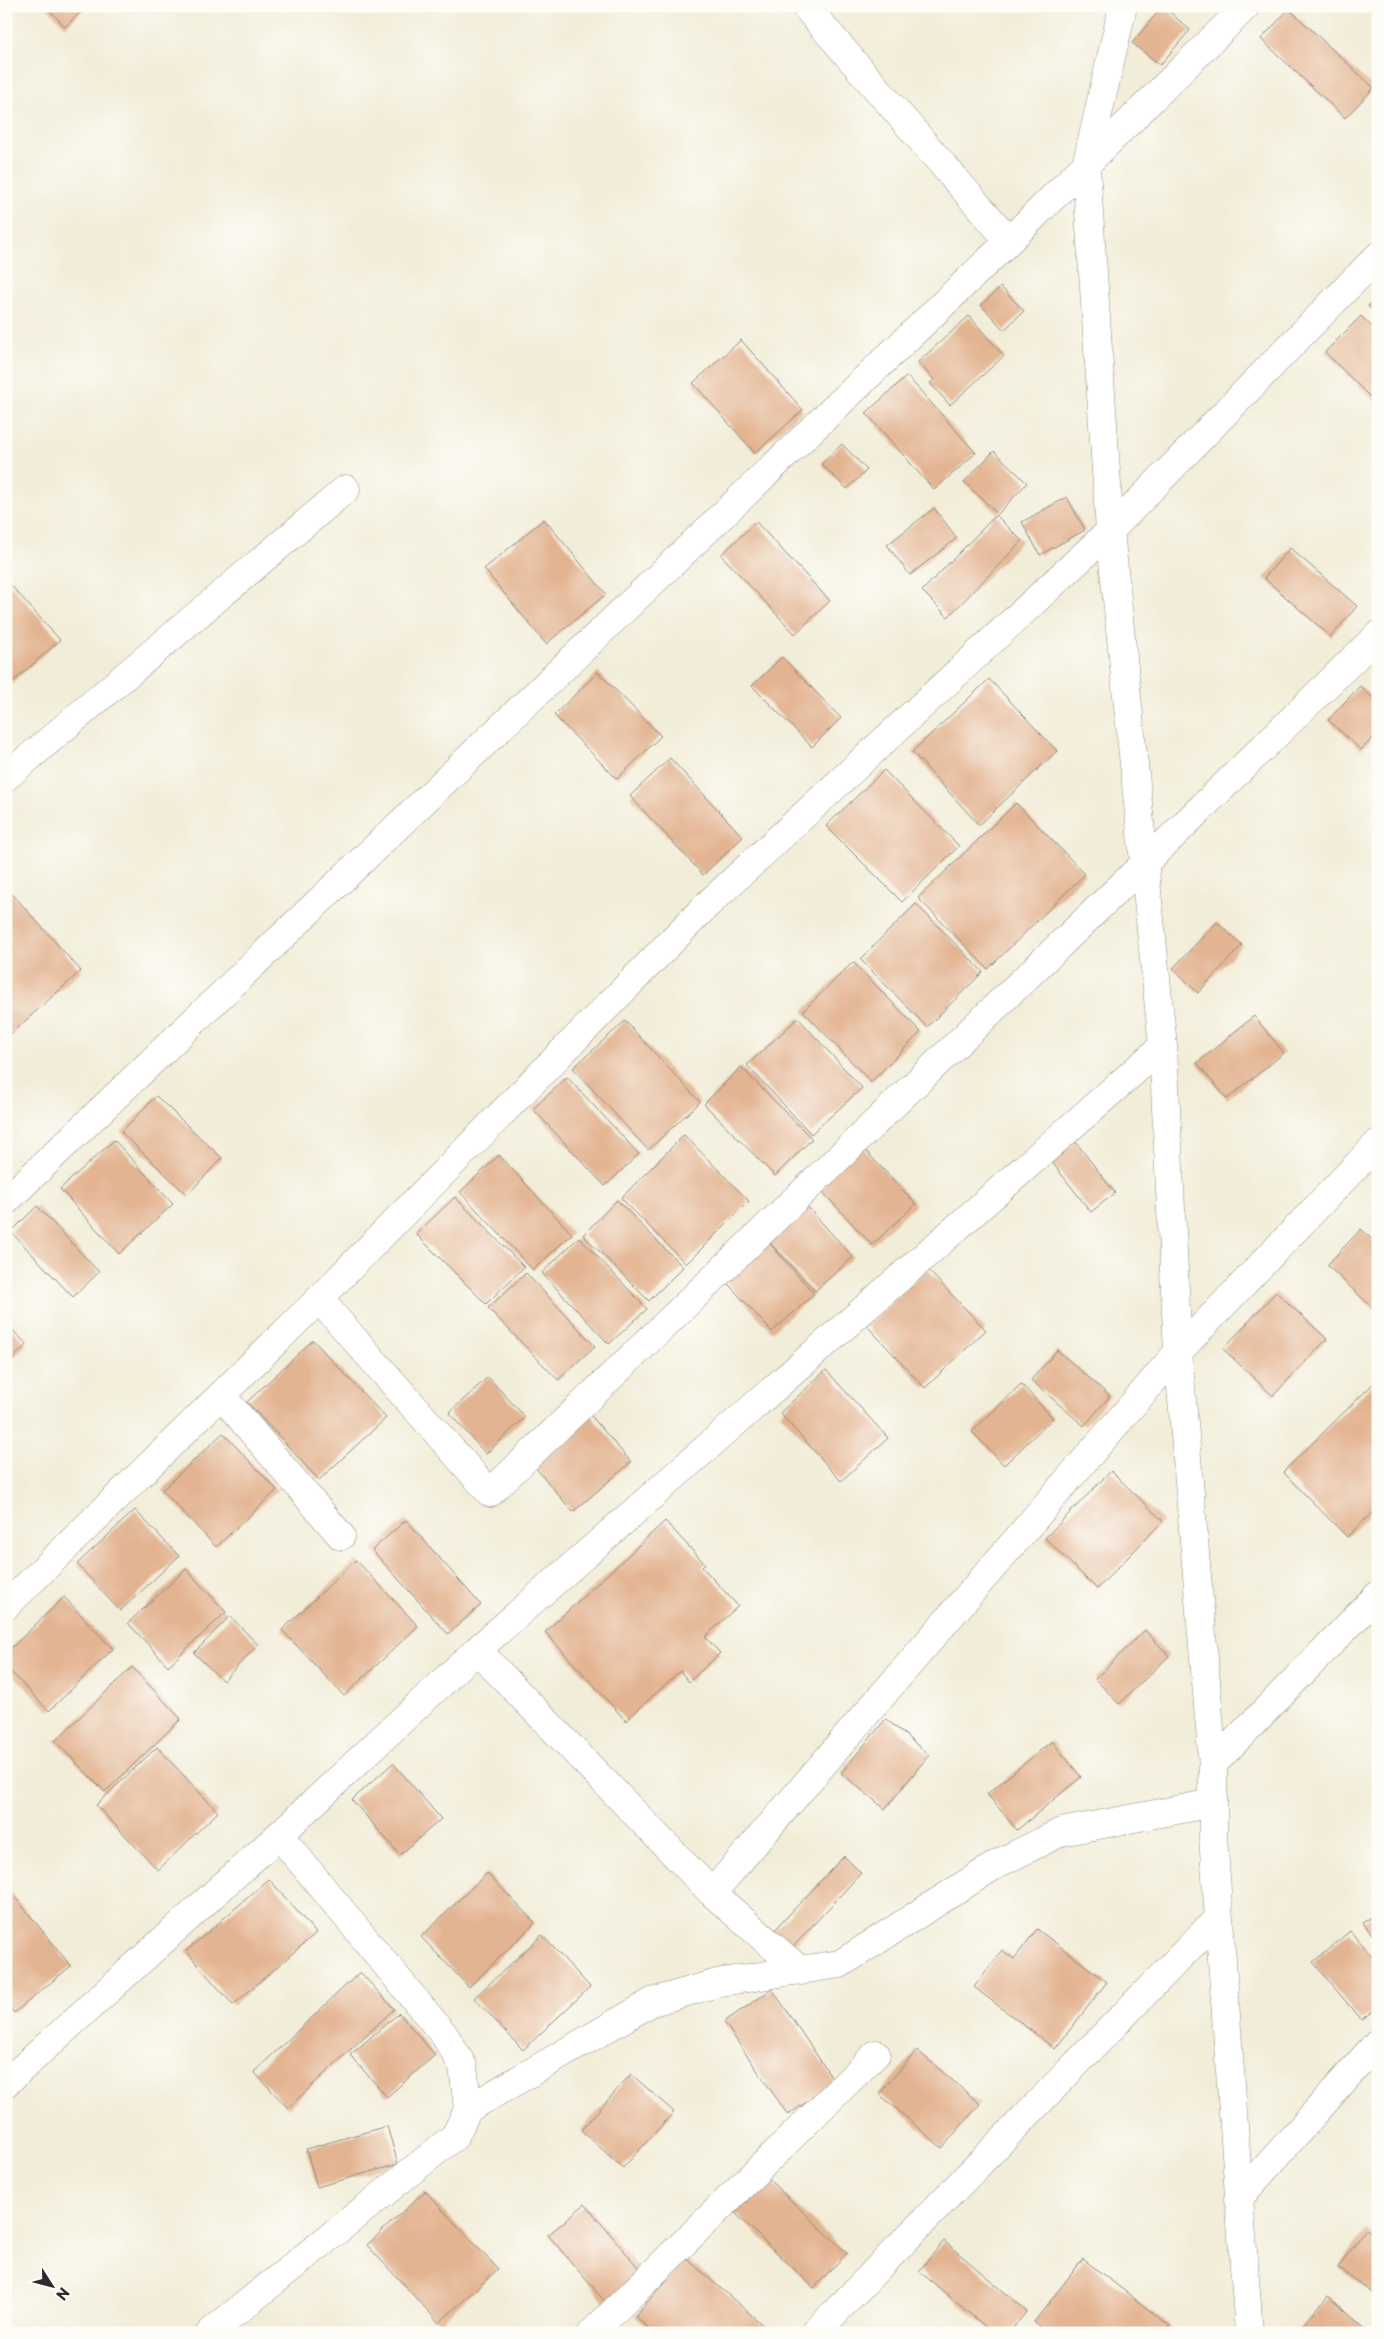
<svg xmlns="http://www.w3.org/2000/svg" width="1384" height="2339" font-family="'Playpen Sans',sans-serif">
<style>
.building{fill:#e3b491}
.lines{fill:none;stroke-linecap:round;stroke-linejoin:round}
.street-casing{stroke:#8e8c82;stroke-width:29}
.street{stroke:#fff;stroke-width:28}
</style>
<rect width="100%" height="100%" fill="#fdfcf7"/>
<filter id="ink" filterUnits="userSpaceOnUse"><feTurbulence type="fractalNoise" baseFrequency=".02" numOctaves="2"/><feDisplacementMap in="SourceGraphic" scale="10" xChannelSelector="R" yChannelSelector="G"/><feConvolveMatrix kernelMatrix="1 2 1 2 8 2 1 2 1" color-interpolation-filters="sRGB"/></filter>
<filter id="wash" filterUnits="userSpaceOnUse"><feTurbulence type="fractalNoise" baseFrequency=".0096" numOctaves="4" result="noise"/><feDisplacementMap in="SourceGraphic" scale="20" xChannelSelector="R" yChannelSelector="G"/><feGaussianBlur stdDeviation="1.12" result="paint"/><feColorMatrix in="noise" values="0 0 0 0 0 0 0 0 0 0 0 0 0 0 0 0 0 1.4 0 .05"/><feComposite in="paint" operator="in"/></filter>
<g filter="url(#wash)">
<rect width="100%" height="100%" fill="#f2edd8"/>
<g id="blocks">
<path class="building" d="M46,6H87L65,27Z
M1163,6L1190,30L1160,65L1132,43Z
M1289,9L1374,88L1345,118L1261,39Z
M1001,287L1024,311L1004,330L981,305Z
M1378,297V315L1368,306Z
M969,316L1004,356L950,405L930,383L934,380L918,362Z
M1361,316L1378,333V405L1325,352Z
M741,340L803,410L755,453L693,383Z
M907,376L976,453L934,490L866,413Z
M842,444L867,470L847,489L821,464Z
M994,451L1027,483L998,514L964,482Z
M1067,497L1085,530L1040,555L1022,522Z
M934,508L957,538L910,575L887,545Z
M996,515L1022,541L948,617L922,591Z
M544,519L606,594L546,644L484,569Z
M756,522L830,601L795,634L721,555Z
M1290,548L1357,606L1331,637L1264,578Z
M6,580L60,640L6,688Z
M782,657L841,718L812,747L752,686Z
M598,672L661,736L617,779L554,715Z
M989,679L1057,751L979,825L912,752Z
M1360,686L1378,703V733L1361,750L1328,720Z
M670,758L743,837L703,875L630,796Z
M884,770L959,846L902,902L826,826Z
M1016,803L1085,874L988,969L918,898Z
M6,887L81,971L6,1038Z
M916,904L983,972L927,1027L860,959Z
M1217,922L1242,945L1198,993L1173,968Z
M853,962L921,1032L871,1082L803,1011Z
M1254,1016L1284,1053L1227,1099L1197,1063Z
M798,1018L862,1088L811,1134L747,1065Z
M625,1021L700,1102L648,1150L573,1068Z
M741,1067L812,1139L775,1176L704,1104Z
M567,1077L639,1154L605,1186L533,1109Z
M156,1096L222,1158L187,1195L121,1132Z
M684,1135L749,1201L686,1264L621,1198Z
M114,1140L173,1204L119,1254L60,1189Z
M1075,1141L1115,1193L1091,1212L1051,1161Z
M861,1146L916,1204L872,1245L818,1187Z
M499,1155L572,1234L533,1270L460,1192Z
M455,1197L524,1267L486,1304L416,1234Z
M617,1200L683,1267L649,1301L583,1235Z
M803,1202L853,1257L815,1291L765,1237Z
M37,1206L99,1272L73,1297L11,1232Z
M1361,1229L1378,1245V1313L1327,1265Z
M763,1236L814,1294L772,1332L720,1275Z
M579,1237L647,1309L609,1344L542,1273Z
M927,1269L986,1330L925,1388L867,1326Z
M526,1273L595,1346L558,1380L488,1308Z
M1276,1292L1327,1339L1273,1396L1223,1349Z
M6,1324L27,1344L6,1366Z
M313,1340L386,1418L319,1480L247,1402Z
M1057,1350L1110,1396L1084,1426L1031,1380Z
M826,1370L888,1438L841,1481L780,1413Z
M488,1377L525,1417L486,1454L449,1413Z
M1378,1379V1507L1347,1537L1283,1472Z
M1021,1384L1053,1418L1004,1465L972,1432Z
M586,1410L631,1462L573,1512L529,1460Z
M223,1433L277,1490L216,1547L162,1490Z
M1111,1471L1163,1521L1097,1589L1045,1538Z
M135,1510L179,1556L120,1611L77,1564Z
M406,1520L481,1605L448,1634L372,1550Z
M665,1521L705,1564L702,1567L738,1606L705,1637L720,1653L689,1682L680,1671L626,1721L545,1632Z
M356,1560L418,1626L344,1696L282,1630Z
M186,1569L226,1612L168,1666L128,1623Z
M64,1597L113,1649L49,1711L6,1667V1653Z
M230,1616L258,1645L223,1681L194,1653Z
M1145,1630L1169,1656L1119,1704L1095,1679Z
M132,1667L181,1719L105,1792L55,1741Z
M886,1719L929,1755L885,1809L841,1773Z
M1052,1741L1081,1777L1017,1830L987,1794Z
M157,1747L218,1812L158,1870L96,1805Z
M393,1763L441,1819L400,1855L352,1800Z
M844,1856L861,1873L790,1950L772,1933Z
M487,1873L535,1923L469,1987L421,1937Z
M269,1879L316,1933L233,2005L186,1951Z
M6,1886L71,1966L14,2013L6,2004Z
M1378,1912V1942L1363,1923Z
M1037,1929L1107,1982L1055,2049L974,1987L1002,1950L1014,1959Z
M1350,1931L1378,1964V2007L1361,2020L1313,1962Z
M542,1935L590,1987L523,2050L474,1998Z
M360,1972L394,2009L288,2108L254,2072Z
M772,1989L835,2082L788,2115L724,2022Z
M399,2013L435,2055L387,2097L350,2055Z
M917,2050L980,2104L942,2148L879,2094Z
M631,2074L674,2112L623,2168L581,2130Z
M387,2126L398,2164L317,2187L306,2149Z
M768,2179L847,2253L814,2288L735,2213Z
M425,2191L498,2269L439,2323L367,2245Z
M585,2204L642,2272L606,2303L548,2235Z
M1366,2229L1378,2237V2297L1338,2268Z
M944,2241L1027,2311L1009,2333H993L919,2271Z
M686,2258L772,2333H654L635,2316Z
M1083,2259L1170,2326L1165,2333H1047L1034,2322Z
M1328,2296L1370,2333H1296Z"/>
</g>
</g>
<g filter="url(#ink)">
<use href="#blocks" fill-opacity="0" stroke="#8e8c82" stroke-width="1"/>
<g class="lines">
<defs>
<path id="street" d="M805,6L1009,241
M1123,6L1086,166L1110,531L1163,1046L1178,1352L1213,1764V1836L1249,2333
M6,777L346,489
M6,1201L1009,241L1246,6
M319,1299L490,1493L1144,864L1378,635
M221,1395L341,1536
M6,1606L319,1299L707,905L1110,531L1378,256
M477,1650L712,1893L1178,1352L1378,1143
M1213,1764L1378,1595
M712,1893L801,1971
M6,2083L279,1835L477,1650L1163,1046
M468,2109L652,2002L721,1982L840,1964L997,1864L1061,1832L1213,1803
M1238,2199L1378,2042
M210,2333L455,2136L468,2109L463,2066L445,2036L279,1835
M592,2333L876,2054
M815,2333L1218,1918"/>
</defs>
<use href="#street" class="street-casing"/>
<use href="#street" class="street"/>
</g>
</g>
<rect width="1384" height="2339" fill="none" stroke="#fdfcf7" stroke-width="25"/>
<g transform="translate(52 2286) rotate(126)" stroke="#fdfcf7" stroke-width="4" paint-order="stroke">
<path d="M0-4L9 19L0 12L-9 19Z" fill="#2b2b2b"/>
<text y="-8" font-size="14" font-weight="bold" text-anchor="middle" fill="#2b2b2b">N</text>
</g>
</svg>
